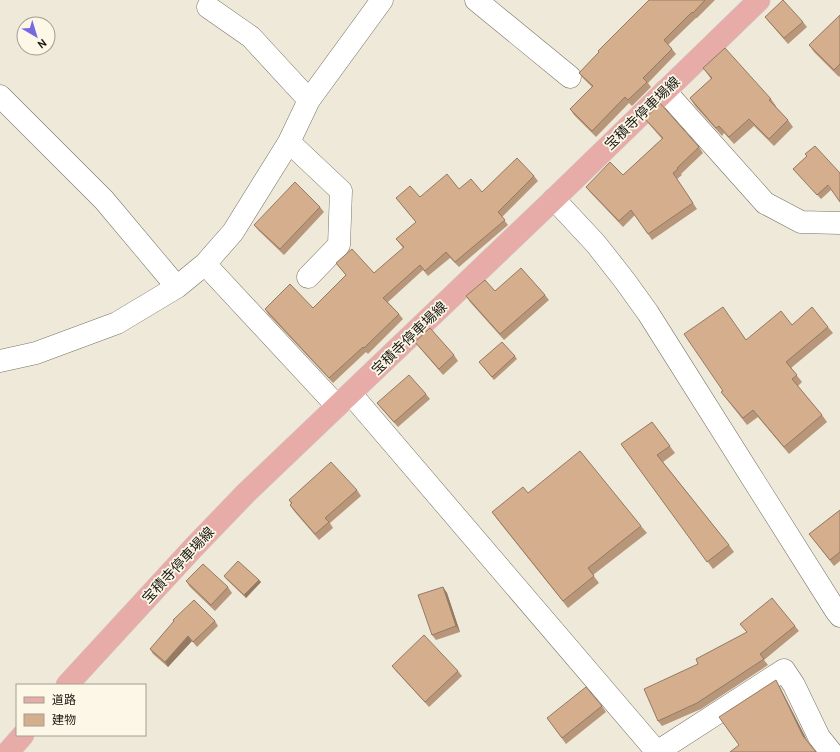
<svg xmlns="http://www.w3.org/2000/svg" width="840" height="752" font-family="Cabin,'Noto Sans JP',sans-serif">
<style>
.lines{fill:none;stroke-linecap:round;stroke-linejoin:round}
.minor-casing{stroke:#787365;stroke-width:23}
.major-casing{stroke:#cdcccb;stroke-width:23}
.minor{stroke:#fff;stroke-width:22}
.major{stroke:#e8aca8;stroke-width:22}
.wall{fill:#b79679}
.shaded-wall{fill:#957a63}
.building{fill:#d5af8d;stroke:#957a63}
.labels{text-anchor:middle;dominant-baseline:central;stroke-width:3.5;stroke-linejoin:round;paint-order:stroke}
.street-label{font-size:14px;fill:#1b1913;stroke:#fcf7e7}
</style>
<rect width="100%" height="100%" fill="#efe9d9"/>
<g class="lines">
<defs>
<path id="minor" d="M476,0L570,77
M208,7L251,37L309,100
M665,91L765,203L801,222L840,223
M0,96L104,200L177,287
M289,142L341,191L339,245L308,277
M554,199L596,244L625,281L648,313L836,611L840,616
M205,264L337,406
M0,361L36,353L117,323L177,287L205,264L233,232L289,142L309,100L382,0
M351,394L657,752
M657,752L784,670L794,685L819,737L831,752"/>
<path id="major" d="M67,685L194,547L246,493L554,199L759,0
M8,752L23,735"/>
</defs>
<use href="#minor" class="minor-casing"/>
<use href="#major" class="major-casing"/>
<use href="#minor" class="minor"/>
<use href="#major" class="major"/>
</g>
<path class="wall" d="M649,0H715L697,18H696L668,45L672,49L676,54L648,83L651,87L632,106L629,103L596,137L574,115L570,109L592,87L583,78L579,73Z
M840,15V76L839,77L814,52L809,45Z
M765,17L803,22L807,27L788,44L769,22Z
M703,68L771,99L776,106V107L788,120L793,127L774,146L754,126L734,144L724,133L722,136L695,106L690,98L711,79Z
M645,119L699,147L703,153L681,174L682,175L677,179L697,209L652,240L635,215L623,227L590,192L586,187L623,175L662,139L649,124Z
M807,156L831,190L821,199L797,173L793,169Z
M534,176L538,181L502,217L508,225L459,267L450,258L428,276L423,270L388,302L399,314L403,319L368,354L366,352L333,383L268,314L265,309L313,308L346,275L336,263L374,273L403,248L396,239L416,222L396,198L420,197L459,189L482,192Z
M320,207L324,212L284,255L258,230L254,225Z
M495,291L545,295L549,300L504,340L470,302L466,296Z
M792,325L828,327L833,333L791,368L802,382L798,386L822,415L827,422L789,454L758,417L747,425L721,392L723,391L746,340Z
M415,342L454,355L458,361L443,375L419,347Z
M515,356L517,359L494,380L479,362Z
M426,394L430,399L398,427L381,408L377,403Z
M652,422L675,453L663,462L729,545L734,552L713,569L621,444Z
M357,490L361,496L330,523L333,528L319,540L294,511L290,505L291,504L289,500Z
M528,493L641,526L647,533L593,575L599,583L568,608L497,519L492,512Z
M840,510V561L834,566L809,534Z
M224,576L259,580L261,582L246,598L226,579Z
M186,581L228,587L232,593L215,611L190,587Z
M443,587L447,593L460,632L436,640L432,635Z
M215,621L218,626L197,647L192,641L168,667L153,654L150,649Z
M740,624L795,626L799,631L764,660L768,665L701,709L662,726L658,721L698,664L747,632Z
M392,666L458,671L462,676L429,707L396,671Z
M602,706L606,712L566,744L547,718Z"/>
<path class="shaded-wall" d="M259,580L261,582L246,598L244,595Z
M443,587L447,593L460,632L456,626Z
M188,636L192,641L168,667L165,662Z
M776,680L780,687L808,742L803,736Z"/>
<path class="building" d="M649,0H705L693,13L692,12L664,40L672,49L643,78L647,82L628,100L625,97L592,131L570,109L593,86L579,73L599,52L598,51Z
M783,0L803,22L784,38L765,17Z
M840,15V64L834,70L809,45Z
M725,48L771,99L769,100L788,120L769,139L749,119L729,137L719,126L716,128L690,98L712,78L703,68Z
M660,103L699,147L677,168L678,169L673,173L693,203L648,234L631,210L619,221L586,187L610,162L623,175L663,138L645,119Z
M815,146L840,173V202L828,185L817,195L793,169L807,156L805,154Z
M517,158L534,176L498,212L505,220L455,262L446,252L425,271L420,265L383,298L399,314L364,348L363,347L329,378L265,309L290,284L313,308L346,275L336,263L352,249L374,273L404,247L396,239L416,222L396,198L410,186L420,197L447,174L459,189L471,179L482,192Z
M295,182L320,207L280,249L254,225Z
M521,268L545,295L500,334L466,296L485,280L495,291Z
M723,307L746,340L781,311L792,325L812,307L828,327L786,362L797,375L792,379L822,415L784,447L753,410L743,418L721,392L723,391L684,334Z
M430,328L454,355L439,369L415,342Z
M502,342L515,356L492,377L479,362Z
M409,375L426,394L394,422L377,403Z
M652,422L670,446L657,455L729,545L707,562L621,444Z
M580,451L641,526L588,568L594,576L563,601L492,512L523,487L528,493Z
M331,462L357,490L325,518L329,522L315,534L290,505L292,503L289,500Z
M840,510V552L830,560L809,534Z
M238,561L259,580L244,595L224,576Z
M203,564L228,587L211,605L186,581Z
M443,587L456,626L432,635L418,595Z
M772,598L795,626L760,654L764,659L697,703L658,721L644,689L698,664L696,659L747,632L740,624Z
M194,600L215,621L193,642L188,636L165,662L150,649L174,621L173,620Z
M424,635L458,671L425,702L392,666Z
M776,680L803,736L816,752H730L739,745L719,717Z
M586,687L602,706L562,738L547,718Z"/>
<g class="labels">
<g class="street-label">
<text transform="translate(642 113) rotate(-44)">宝積寺停車場線</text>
<text transform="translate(409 338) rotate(-44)">宝積寺停車場線</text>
<text transform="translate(178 565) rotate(-47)">宝積寺停車場線</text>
</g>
</g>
<rect x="16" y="684" width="130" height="52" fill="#fcf7e7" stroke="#a29e92"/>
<rect x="24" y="697" width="20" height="6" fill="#e8aca8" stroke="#a29e92"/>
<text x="52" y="704" font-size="12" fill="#1b1913">道路</text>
<rect x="24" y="714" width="20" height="12" fill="#d5af8d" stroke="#a29e92"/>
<text x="52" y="724" font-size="12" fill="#1b1913">建物</text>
<g transform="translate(36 36) rotate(142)"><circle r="19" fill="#fcf7e7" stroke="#a29e92"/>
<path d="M0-3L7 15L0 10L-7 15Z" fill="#7669e4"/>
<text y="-6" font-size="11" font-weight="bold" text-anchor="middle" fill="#1b1913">N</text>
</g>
</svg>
